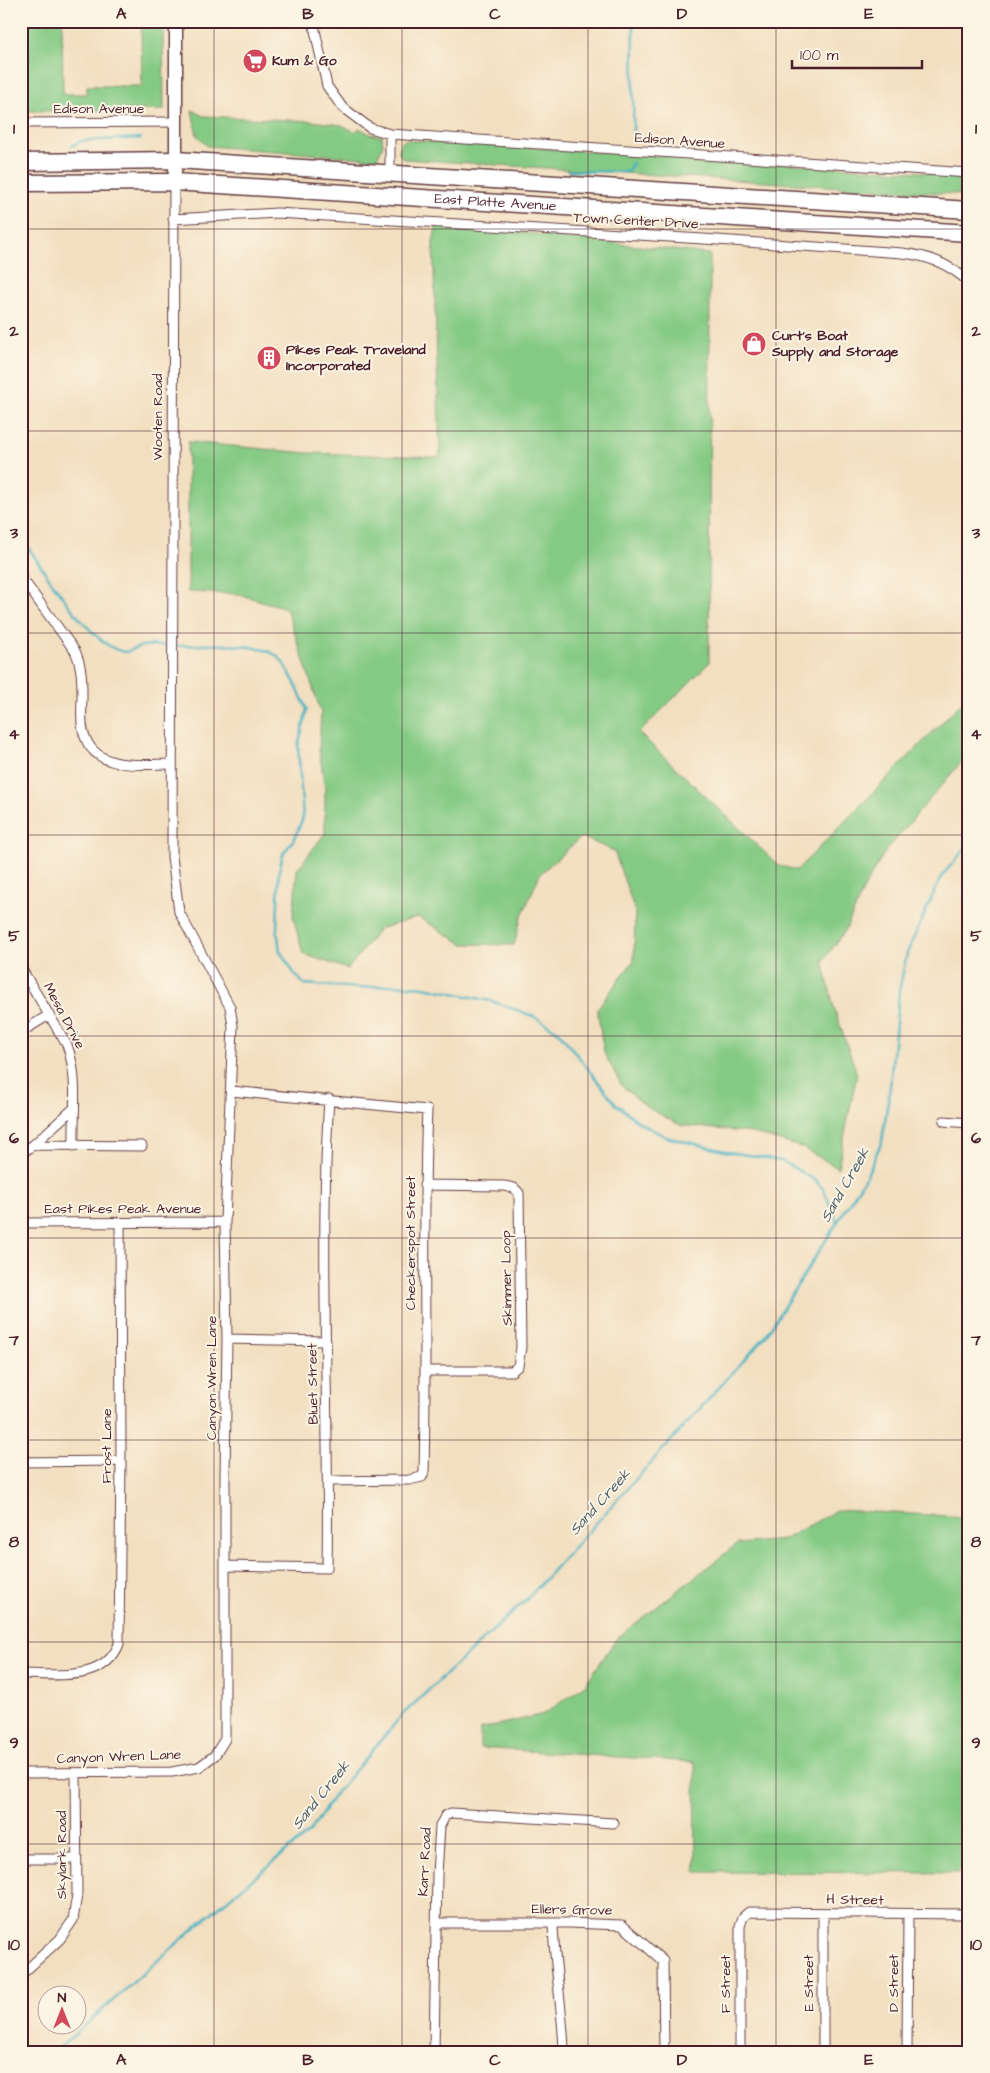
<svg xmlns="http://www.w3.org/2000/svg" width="990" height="2073" font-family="'Architects Daughter',sans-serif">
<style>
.green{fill:#84ca84;stroke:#677458}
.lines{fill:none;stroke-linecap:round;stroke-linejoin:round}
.stream{stroke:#46b2c3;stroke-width:2.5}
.street-casing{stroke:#633c41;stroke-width:11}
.secondary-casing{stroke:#633c41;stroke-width:15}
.highway-casing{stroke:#633c41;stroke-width:19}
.street{stroke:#fff;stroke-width:9}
.secondary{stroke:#fff;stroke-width:12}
.highway{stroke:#fff;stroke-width:16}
.grid{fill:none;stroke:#4a1f2b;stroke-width:1;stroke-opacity:0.55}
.labels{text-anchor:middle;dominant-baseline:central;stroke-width:4;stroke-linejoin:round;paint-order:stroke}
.poi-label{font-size:14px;font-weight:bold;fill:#4a1f2b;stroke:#fcf5e5;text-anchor:start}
.street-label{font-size:14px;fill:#4a1f2b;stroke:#fcf5e5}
.water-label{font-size:15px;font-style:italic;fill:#485a68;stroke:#fcf5e5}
.neatline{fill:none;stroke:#4a1f2b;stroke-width:2}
.grid-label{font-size:16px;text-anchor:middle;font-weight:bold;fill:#4a1f2b}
</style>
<rect width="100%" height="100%" fill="#fcf5e5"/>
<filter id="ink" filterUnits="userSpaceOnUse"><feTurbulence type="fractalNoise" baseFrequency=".02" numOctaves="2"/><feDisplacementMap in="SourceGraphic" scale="10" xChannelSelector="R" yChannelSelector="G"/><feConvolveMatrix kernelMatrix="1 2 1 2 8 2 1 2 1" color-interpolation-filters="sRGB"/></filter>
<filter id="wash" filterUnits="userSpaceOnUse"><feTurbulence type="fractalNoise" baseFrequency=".0096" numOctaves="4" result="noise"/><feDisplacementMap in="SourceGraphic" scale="20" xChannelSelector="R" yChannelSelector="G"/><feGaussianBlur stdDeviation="1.12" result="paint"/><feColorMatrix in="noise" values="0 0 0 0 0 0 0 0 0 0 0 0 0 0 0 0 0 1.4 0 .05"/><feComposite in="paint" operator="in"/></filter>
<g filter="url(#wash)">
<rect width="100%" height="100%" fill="#f2dfc0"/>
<path class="green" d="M21,21H62L63,94H87V86H142L141,27L163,26L164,110L21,111Z
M192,110L203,116L311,121L342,125L355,132L359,128L370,134L382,136L383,145L377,159L207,146L197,136Z
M405,140L969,175V195L403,159L399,153L400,144Z
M437,223L710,254L709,663L639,733L779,866L797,870L969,695V753L885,852L867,882L845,931L823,961L834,1008L857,1074L838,1168L801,1147L752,1133L680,1125L648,1108L622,1086L604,1053L597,1009L634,960L635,911L614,851L581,837L540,874L521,918L514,945L463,944L418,917L379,929L348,969L303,954L293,916L297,870L325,833V788L319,750L321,712L286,608L237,594L188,592V442L308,453L440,457L433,242Z
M837,1510L969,1517V1873L696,1872L695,1762L480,1748V1729L544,1714L584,1686L617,1638L737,1544L783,1540Z"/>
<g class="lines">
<path class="stream" d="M633,141L634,21
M72,146L81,141L141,138
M569,171L627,172L633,163
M21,537C41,565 91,649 125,652C131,652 136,647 142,646C151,644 161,646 169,646
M175,646C200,645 257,641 277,656C287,664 302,698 307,710L298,746L303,818L294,839L283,854L279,871L277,930L280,951L294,973L304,984L360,988L393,985L424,987L491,1001L533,1016L558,1031L616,1104L640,1123L666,1137L729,1152L782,1161L815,1180L824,1190L837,1222
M55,2052L209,1915L310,1832L332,1798L403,1714L529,1597L765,1337L867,1175L882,1141L890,1087L899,991L907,953L941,877L969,844"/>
</g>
</g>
<g filter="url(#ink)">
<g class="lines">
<defs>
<path id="street" d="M313,21L327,86L342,107L370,128L390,134L969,173
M21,123L176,122
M390,174V134
M173,219L277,213L703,239L902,253C929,256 949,264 969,282
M21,577L75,651C82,666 82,680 82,696C82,708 80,722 84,734C95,772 142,764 171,764
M21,968L67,1045C79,1078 73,1112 74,1146
M21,1032L49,1015
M231,1091L427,1110C422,1231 427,1352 424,1472L422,1477L409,1480L328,1481
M944,1121L969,1123
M33,1145L73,1109
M21,1154L33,1145L142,1146
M424,1185L504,1186L514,1188L519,1193L521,1347L518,1366L512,1371H426
M21,1223L225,1222
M227,1339L326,1341
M21,1462L121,1461
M225,1566L327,1568C330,1412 319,1255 329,1099
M21,1674C55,1674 104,1683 119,1644L121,1461L120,1223
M21,1773L172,1772L199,1767L215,1755L225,1739V1476L227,1339L225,1222L233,1026L230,1007L179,912L172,857L174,182
M21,1859H76
M823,1914V2052
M743,1917L749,1912L969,1914
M436,1923H569L622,1925L663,1961L664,2052
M553,1923C554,1966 563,2009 564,2052
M21,1975L60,1939L73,1920L77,1895L76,1773
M434,2052L437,1874L440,1826L445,1816L451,1813L614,1823
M740,2052V1926L743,1917
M907,2052L908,1914"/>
<path id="secondary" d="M174,182L176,160V21"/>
<g id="highway">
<path d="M21,162L176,160L969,210"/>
<path id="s1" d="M21,183L174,182L969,233"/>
</g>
</defs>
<use href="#street" class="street-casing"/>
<use href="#secondary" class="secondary-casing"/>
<use href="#highway" class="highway-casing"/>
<use href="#street" class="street"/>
<use href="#secondary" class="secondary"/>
<use href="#highway" class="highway"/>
</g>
</g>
<path class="grid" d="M214,21V2052M402,21V2052M588,21V2052M776,21V2052M21,229H969M21,431H969M21,633H969M21,835H969M21,1036H969M21,1238H969M21,1440H969M21,1642H969M21,1844H969"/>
<defs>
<symbol id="supermarket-disc" viewBox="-11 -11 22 22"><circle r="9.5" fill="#d1495b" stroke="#fcf5e5"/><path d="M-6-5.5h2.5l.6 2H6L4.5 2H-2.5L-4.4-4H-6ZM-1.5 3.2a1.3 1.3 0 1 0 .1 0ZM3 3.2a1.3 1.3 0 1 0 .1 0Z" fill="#fff"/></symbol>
<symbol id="shop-disc" viewBox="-11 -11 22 22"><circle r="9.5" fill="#d1495b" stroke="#fcf5e5"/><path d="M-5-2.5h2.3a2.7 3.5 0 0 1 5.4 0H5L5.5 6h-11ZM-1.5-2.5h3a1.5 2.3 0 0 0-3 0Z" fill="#fff"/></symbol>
<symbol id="building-disc" viewBox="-11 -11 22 22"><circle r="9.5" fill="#d1495b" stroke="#fcf5e5"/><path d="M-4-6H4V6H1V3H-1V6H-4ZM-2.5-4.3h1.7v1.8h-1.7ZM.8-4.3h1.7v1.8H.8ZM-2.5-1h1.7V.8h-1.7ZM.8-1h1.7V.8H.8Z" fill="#fff"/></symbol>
</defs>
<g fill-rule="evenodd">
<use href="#supermarket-disc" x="241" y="47" width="28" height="28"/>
<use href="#shop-disc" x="740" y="330" width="28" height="28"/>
<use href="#building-disc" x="255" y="344" width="28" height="28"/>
</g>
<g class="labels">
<g class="poi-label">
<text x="272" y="61">Kum &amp; Go</text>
<text x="772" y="336">Curt's Boat<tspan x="772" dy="16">Supply and Storage</tspan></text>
<text x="286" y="350">Pikes Peak Traveland<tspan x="286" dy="16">Incorporated</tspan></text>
</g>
<g class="street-label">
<text x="99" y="109">Edison Avenue</text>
<text transform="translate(680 141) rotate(4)">Edison Avenue</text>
<text stroke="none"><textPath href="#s1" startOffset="475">East Platte Avenue</textPath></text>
<text transform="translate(636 221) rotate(3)">Town Center Drive</text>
<text transform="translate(158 417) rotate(-90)">Wooten Road</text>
<text transform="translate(64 1016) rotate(62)">Mesa Drive</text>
<text x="123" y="1209">East Pikes Peak Avenue</text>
<text transform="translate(411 1243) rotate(-90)">Checkerspot Street</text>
<text transform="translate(507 1278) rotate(-91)">Skimmer Loop</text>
<text transform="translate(212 1378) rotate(-90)">Canyon Wren Lane</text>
<text transform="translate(313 1384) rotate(-91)">Bluet Street</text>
<text transform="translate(107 1446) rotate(-90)">Frost Lane</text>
<text transform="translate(119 1757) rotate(-2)">Canyon Wren Lane</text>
<text transform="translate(62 1855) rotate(-90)">Skylark Road</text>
<text transform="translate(425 1862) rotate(-87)">Karr Road</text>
<text transform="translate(855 1900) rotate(1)">H Street</text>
<text transform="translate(572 1910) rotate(1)">Ellers Grove</text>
<text transform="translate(809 1983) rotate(-90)">E Street</text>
<text transform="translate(894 1983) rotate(-90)">D Street</text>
<text transform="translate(726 1984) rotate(-90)">F Street</text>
</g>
<g class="water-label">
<text transform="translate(845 1185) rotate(-60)">Sand Creek</text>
<text transform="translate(600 1502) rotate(-48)">Sand Creek</text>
<text transform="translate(321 1795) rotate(-51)">Sand Creek</text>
</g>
</g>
<rect width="990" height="2073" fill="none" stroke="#fcf5e5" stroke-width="55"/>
<g transform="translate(62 2010)"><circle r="24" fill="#fcf5e5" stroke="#b59f9b"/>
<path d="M0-4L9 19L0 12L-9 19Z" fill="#d1495b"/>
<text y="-8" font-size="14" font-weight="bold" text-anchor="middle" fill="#4a1f2b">N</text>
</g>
<path d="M792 60v8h130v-8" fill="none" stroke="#4a1f2b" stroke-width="2.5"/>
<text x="800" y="60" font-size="15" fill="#4a1f2b" stroke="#fcf5e5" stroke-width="4" paint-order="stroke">100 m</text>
<rect x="28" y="28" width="934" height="2018" class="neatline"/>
<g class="grid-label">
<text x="121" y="19">A</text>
<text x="308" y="19">B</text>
<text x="495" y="19">C</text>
<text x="682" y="19">D</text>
<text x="869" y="19">E</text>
<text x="14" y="134">1</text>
<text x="976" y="134">1</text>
<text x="14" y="336">2</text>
<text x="976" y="336">2</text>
<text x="14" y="538">3</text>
<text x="976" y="538">3</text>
<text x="14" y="739">4</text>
<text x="976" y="739">4</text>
<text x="14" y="941">5</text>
<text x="976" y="941">5</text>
<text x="14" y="1143">6</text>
<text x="976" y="1143">6</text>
<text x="14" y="1345">7</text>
<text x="976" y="1345">7</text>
<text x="14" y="1547">8</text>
<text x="976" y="1547">8</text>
<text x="14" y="1748">9</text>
<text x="976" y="1748">9</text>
<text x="14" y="1950">10</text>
<text x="976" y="1950">10</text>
<text x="121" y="2065">A</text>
<text x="308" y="2065">B</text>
<text x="495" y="2065">C</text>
<text x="682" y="2065">D</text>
<text x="869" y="2065">E</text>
</g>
</svg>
